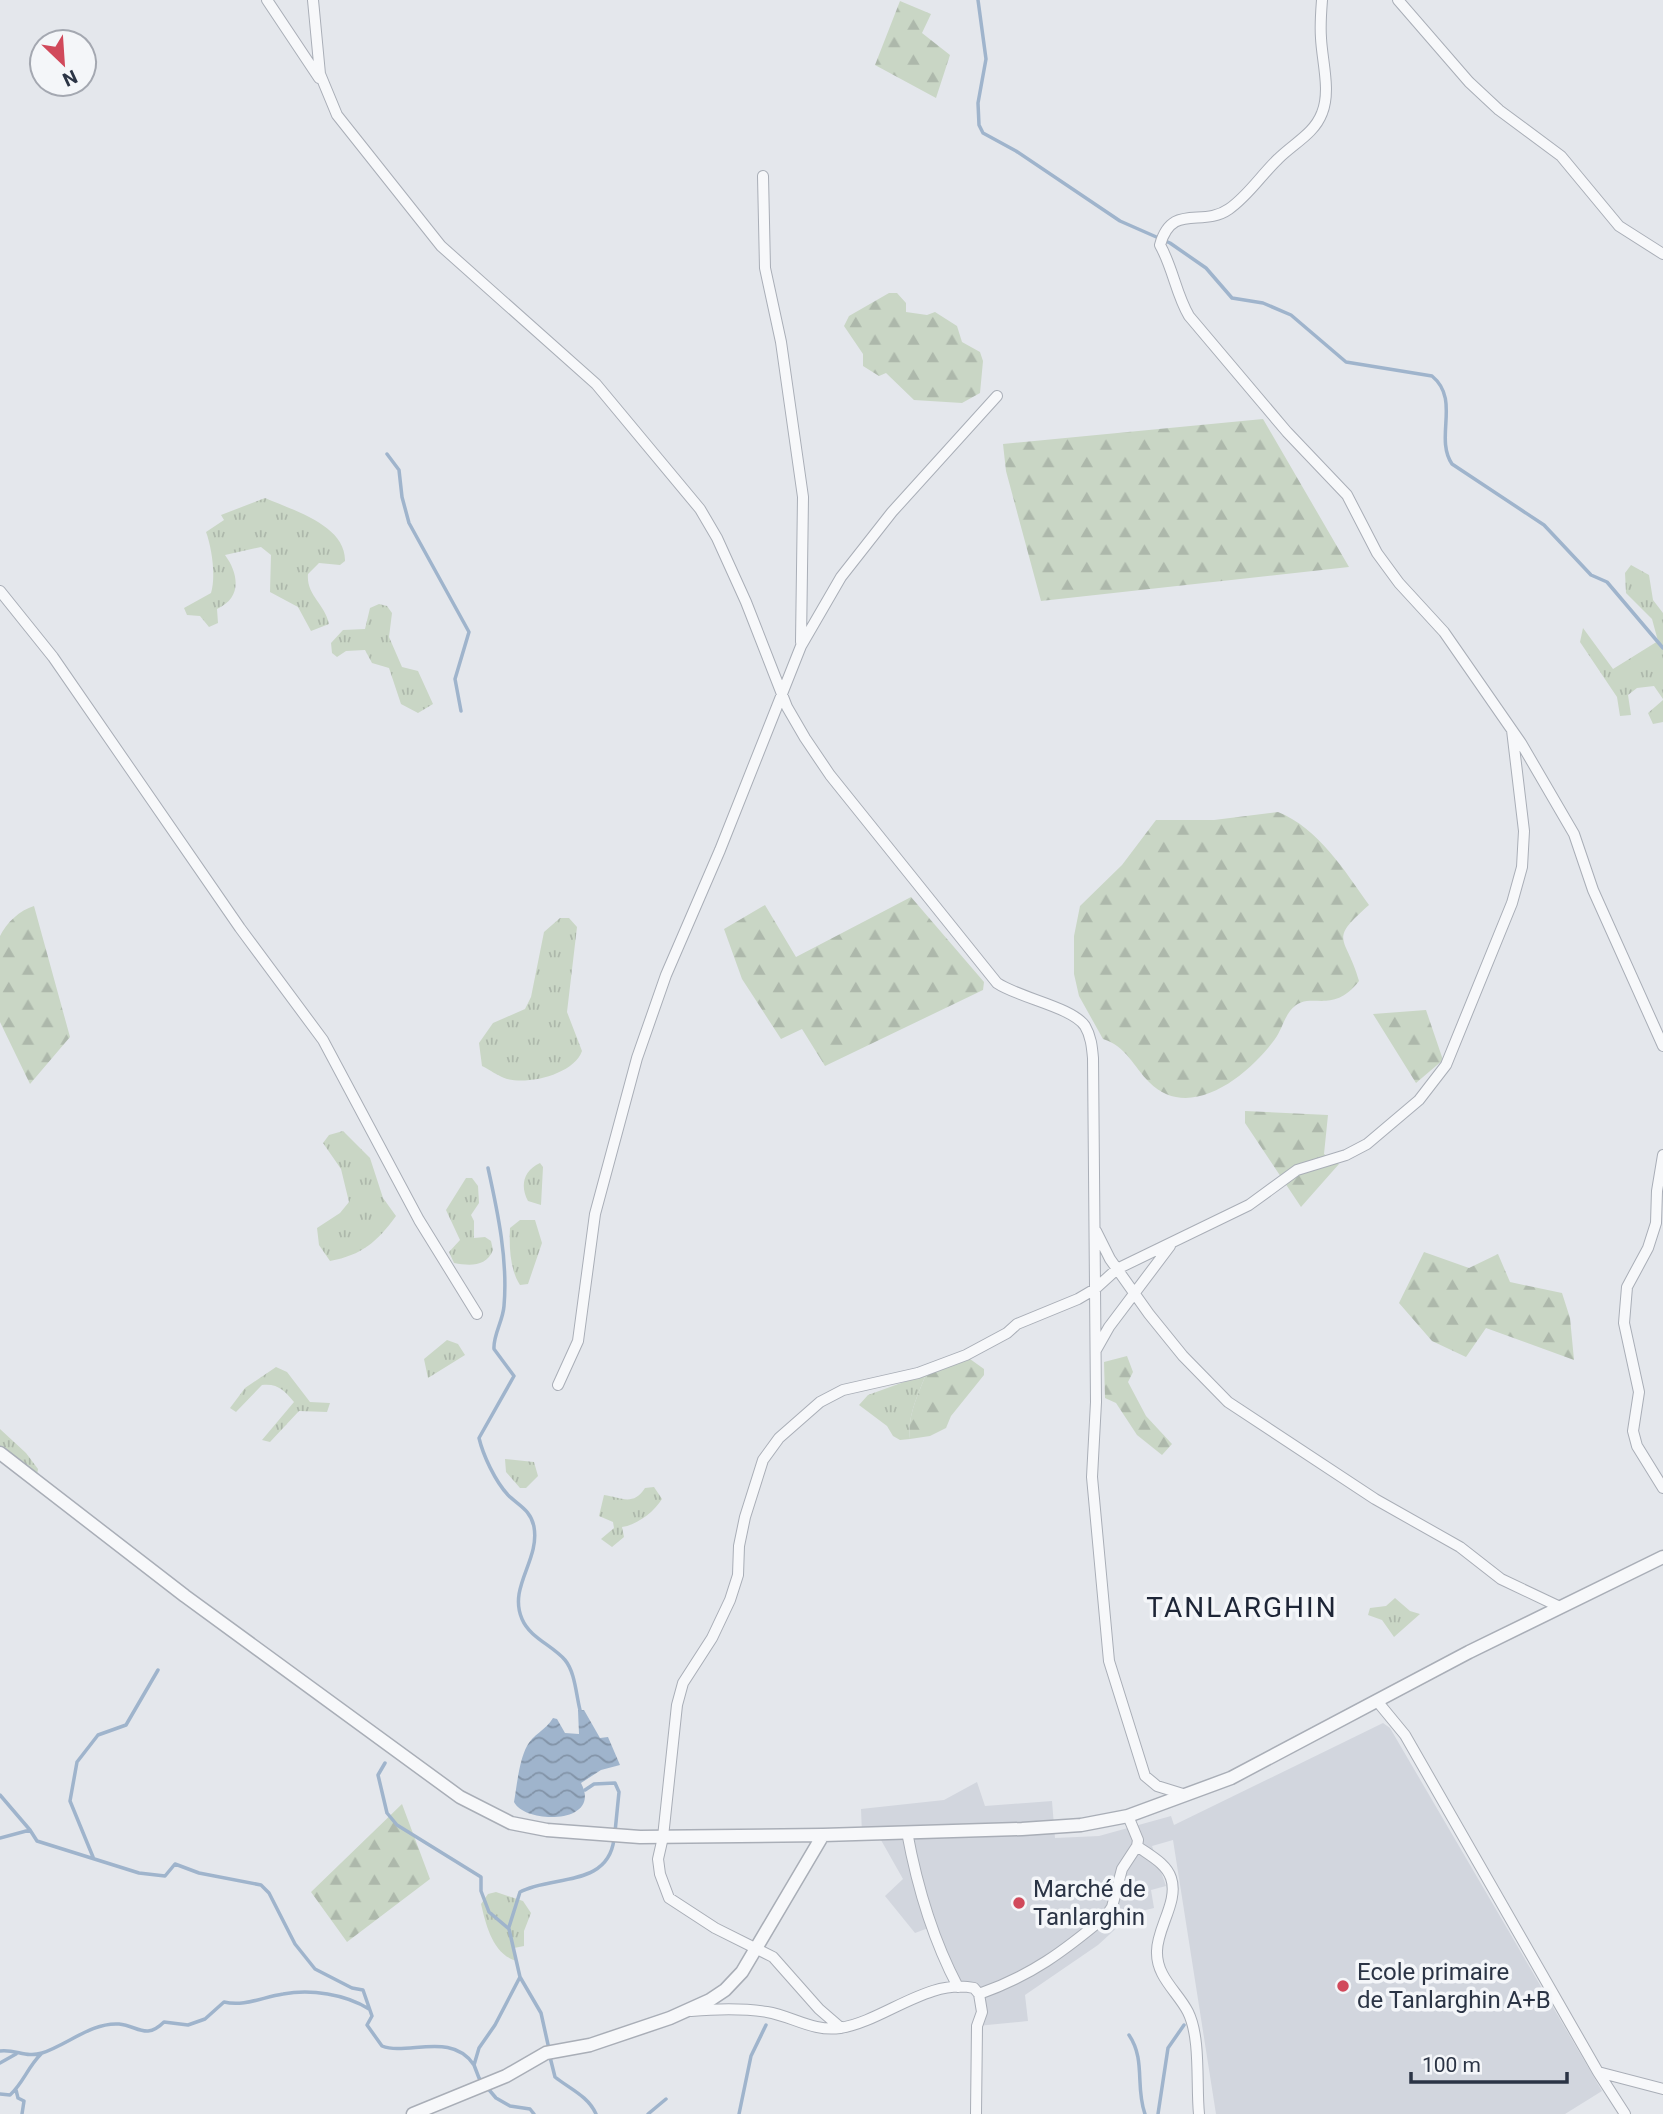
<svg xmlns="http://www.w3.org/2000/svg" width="1663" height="2114" font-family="Roboto,sans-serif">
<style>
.built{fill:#d2d6de}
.grass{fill:url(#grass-tufts)}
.forest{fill:url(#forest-firs)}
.water{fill:url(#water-waves)}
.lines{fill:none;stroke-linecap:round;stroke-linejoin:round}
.stream{stroke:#9fb4cc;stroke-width:3.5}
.minor-casing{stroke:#a9aeb7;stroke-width:12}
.tertiary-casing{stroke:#a9aeb7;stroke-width:15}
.minor{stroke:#f7f8fa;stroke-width:10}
.tertiary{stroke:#f7f8fa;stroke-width:12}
.poi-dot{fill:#d1495b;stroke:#f4f6f9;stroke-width:2.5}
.labels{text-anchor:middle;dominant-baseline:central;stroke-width:7;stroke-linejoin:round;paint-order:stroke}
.poi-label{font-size:24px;fill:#2b3445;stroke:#f4f6f9;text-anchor:start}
.quarter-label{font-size:28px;letter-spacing:2px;fill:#1d2536;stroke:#f4f6f9}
</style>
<defs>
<pattern id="grass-tufts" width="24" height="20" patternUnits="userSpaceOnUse" patternTransform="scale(1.75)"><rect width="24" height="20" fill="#c9d6c5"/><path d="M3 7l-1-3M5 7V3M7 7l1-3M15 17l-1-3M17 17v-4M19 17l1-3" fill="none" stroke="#adb8ab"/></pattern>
<pattern id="forest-firs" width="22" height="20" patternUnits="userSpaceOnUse" patternTransform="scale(1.75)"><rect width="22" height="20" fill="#c9d6c5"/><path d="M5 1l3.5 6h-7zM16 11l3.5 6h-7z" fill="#adb8ab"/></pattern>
<pattern id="water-waves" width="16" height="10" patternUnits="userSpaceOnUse" patternTransform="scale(1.75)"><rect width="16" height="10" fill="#9fb4cc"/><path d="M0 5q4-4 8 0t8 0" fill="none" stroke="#8293a7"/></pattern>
</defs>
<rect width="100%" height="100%" fill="#e4e7ec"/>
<path class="built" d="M1383,1723L1390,1728L1602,2091L1565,2114H1216L1173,1840L1152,1846L1166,1886L1151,1890L1154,1908L1133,1913L1098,1945L1025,1995L1028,2021L977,2026L979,1994L958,1987L931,1927L915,1933L885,1896L903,1879L877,1833L862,1834L861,1809L944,1800L977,1782L985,1806L1052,1801L1055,1838L1099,1836L1171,1816L1174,1825Z"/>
<path class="grass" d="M265,498C292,510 346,525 345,561L340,565L319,563L308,574C306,595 325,604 329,624L311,631L298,607L270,592L271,555L261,547L225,555C239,574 242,598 217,609L218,623L209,627L200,616L187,615L184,608L211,593C216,577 212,548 206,532L224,520L221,515Z
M1631,565L1649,575L1653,600L1663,613V699L1654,686L1637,688L1628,695L1631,715L1620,716L1617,697L1580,642L1583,628L1613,669L1658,641L1652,619L1626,593L1625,573Z
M379,604L387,606L392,613L389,637L402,667L418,671L433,704L418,713L401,704L389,668L372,663L365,650L346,651L337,657L332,653L331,643L343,630L365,629L370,608Z
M1663,700V722L1653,724L1648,713Z
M560,918H569L577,927L567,1012L582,1051C574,1074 529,1085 507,1079C498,1076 490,1070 482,1066L479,1043L493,1023L525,1009L531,997L544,932Z
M343,1131L370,1158L383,1198L396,1216C377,1242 362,1255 330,1261L319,1245L317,1228L340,1213L349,1202L341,1169L323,1143L329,1135Z
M540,1163L543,1167L541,1205L528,1201C520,1186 523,1171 540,1163Z
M466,1178H472L478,1186L479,1203L471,1215L474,1221V1238L485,1237L491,1241L493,1250C486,1267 470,1266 454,1263L449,1252L460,1240L446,1210Z
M520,1220H535L542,1243L528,1284L520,1285C510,1270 509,1246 510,1228Z
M447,1340L458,1344L465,1355L428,1378L424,1359Z
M276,1367L287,1372L310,1402L330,1403L327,1412L299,1411L270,1442L262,1440L294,1402C285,1391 278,1383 262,1385L236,1412L230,1408L245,1388Z
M926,1374C918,1395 907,1416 910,1439L900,1440L893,1436L887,1426L859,1405L868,1395Z
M0,1429L26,1453L38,1469L37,1475L0,1448Z
M505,1459L534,1462L538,1476L526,1488H520L506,1472Z
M654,1487L662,1499C654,1512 637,1525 622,1527L624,1537L612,1547L601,1539L614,1528L613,1522L599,1516L604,1495C620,1497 633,1507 645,1488Z
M1395,1598L1410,1611L1420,1614L1394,1637L1382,1620L1368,1615L1370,1608L1386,1606Z
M496,1892L523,1901L531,1913L524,1931V1946L514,1948L517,1961C493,1955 486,1925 481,1904L488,1894Z"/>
<path class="forest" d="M900,1L931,14L922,33L950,55L936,98L875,65Z
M889,293H897L906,303V312L927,315L935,312L957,326L962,342L980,352L983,361L980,393L962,403L914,400L886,373L879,376L863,366V354L844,326L849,316Z
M1263,419L1349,567L1041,601L1006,471L1003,444Z
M1278,812C1318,828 1345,871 1369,905C1327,942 1346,935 1359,981C1330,1018 1309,987 1290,1011C1284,1019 1281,1031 1275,1039C1250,1074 1190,1124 1149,1082C1134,1067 1126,1046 1103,1039L1079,996L1074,974V936L1080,906L1122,865L1156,820H1214Z
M911,897L984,982L983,990L825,1066L802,1029L781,1039L742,979L724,929L765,905L796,957Z
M34,906L70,1037L30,1084L0,1022V936C6,923 20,910 34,906Z
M1426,1010L1443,1060L1416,1083L1373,1014Z
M1245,1111L1328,1115L1324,1154L1339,1164L1301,1207L1245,1123Z
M1424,1252L1469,1268L1498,1254L1510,1282L1562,1293L1570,1318L1574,1360L1486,1328L1466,1357L1432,1341L1399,1303Z
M1127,1356L1133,1372L1128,1382L1146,1416L1172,1444L1162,1455L1137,1435L1116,1403L1105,1398L1104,1362Z
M970,1359L984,1369V1375L951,1416L946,1428L930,1436L910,1439C907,1416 918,1395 926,1374Z
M402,1804L430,1879L347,1942L311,1892Z"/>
<path class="water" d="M578,1710H584L600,1738L608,1737L620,1765L601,1770L581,1783C603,1824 526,1825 514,1802C517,1785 519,1761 527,1746C532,1735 546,1730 553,1718L557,1719L565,1733L579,1734Z"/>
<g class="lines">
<path class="stream" d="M978,0L986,59L978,103L979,125L983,133L1016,151L1120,221L1170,243L1206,268L1232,298L1263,303L1291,315L1346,362L1432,376C1461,400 1434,437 1452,464L1544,525L1591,575L1607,582L1663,648
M387,454L399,470L402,497L409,523L469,632L455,679L461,711
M488,1168C498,1213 508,1261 504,1306C503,1321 493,1335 494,1349L514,1376L479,1438C483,1455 495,1481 508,1495C518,1505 531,1510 534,1527C540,1560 508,1587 522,1619C530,1638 552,1645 565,1660C575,1672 576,1694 580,1710
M385,1763L378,1775L387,1813L397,1825L481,1877V1891L489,1912L509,1929L520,1977L495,2025L479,2048L474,2065L479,2078L496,2098L510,2106L530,2109L534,2114
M585,1790L594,1784L615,1783L619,1792L615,1832
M0,1795L30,1830
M0,1838L30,1830L37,1841L139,1873L165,1876L175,1864L199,1873L261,1885L269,1893L295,1944L315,1969L352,1988L363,1990L372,2016L367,2025L382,2046C407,2056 452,2031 474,2065
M93,1857L70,1801L77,1762L98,1735L126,1725L158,1670
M509,1927L520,1892C551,1875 608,1888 614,1839
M520,1977L541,2013L549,2049
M1129,2035C1146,2060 1135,2087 1145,2114
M0,2051C16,2049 26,2058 42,2053C67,2045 92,2022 119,2024C138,2026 146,2040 164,2022L188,2025L205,2019L224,2002C244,2007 263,1997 283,1994C311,1989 345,1994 369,2009
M550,2057L555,2077C570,2089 588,2096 596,2114
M0,2063L16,2054
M16,2090L18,2098L24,2101L22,2114
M0,2094L10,2095C24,2082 27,2068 41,2054
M648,2114L666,2099
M739,2114L751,2056L766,2025
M1158,2114L1168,2048L1184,2025"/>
<defs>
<path id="minor" d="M267,0L319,78
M313,0L320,74L337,115L441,246L596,384L700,509L717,538L746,602L787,707L805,738L830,775L997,983C1019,998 1072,1007 1085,1026C1091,1036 1092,1047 1093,1058L1096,1402L1092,1477L1109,1661L1145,1776L1157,1786L1186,1795
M1322,0C1321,13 1320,25 1321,38C1322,61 1331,91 1322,113C1314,134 1294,143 1278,159C1262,174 1248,196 1229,209C1202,228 1172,202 1160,245C1173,268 1176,294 1189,316L1287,432L1347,495L1377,553L1399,583L1444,632L1521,743L1574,834L1593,890L1663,1046
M1398,0L1469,82L1499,110L1561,156L1619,226L1663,254
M763,176L765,268L781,342L803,497L801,642
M0,591L53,657L240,928L323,1040L419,1220L477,1314
M1663,1155L1657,1191L1656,1223L1648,1248L1627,1287L1624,1323L1639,1392L1633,1431L1637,1446L1663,1488
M1096,1231L1110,1259L1149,1314L1183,1356L1228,1402L1375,1499L1460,1547L1501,1579L1560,1607
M1096,1350L1109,1327L1170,1246
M558,1385L578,1341L595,1214L637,1058L666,975L720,850L801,646L841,577L892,512L997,396
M1377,1701L1405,1735L1598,2072L1663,2089
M907,1832C917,1886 932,1938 958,1987
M1137,1846C1149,1855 1166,1863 1171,1878C1179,1901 1157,1928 1157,1951C1156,1977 1178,1992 1188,2012C1201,2038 1196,2085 1199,2114
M979,1994C1031,1976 1064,1951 1106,1916L1112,1907L1122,1869L1137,1846L1138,1840L1128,1816
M691,2011C716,2009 742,2008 767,2012C792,2016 813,2032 840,2028C884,2021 928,1978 974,1988L979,1994L982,2012L977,2026L976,2114
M841,2028L819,2009L773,1957L715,1928L669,1898L660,1874L658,1859L663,1837L677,1705L683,1683L712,1638L730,1600L738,1575L739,1546L745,1517L763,1460L779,1438L820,1402L843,1390L918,1373L966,1355L1007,1333L1017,1324L1078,1299L1095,1289L1117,1269L1249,1205L1297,1170L1346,1155L1367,1144L1419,1100L1446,1065L1512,903L1522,867L1524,831L1512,730
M1598,2072L1625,2114"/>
<path id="tertiary" d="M0,1453L185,1596L460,1797L511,1823L547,1830L640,1837L823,1835L1022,1829L1081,1825L1128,1816L1231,1778L1469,1652L1663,1557
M413,2114L506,2076L546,2053L590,2045L670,2018L710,2000L725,1990L742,1972L823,1835"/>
</defs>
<use href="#minor" class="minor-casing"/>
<use href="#tertiary" class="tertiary-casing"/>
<use href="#minor" class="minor"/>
<use href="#tertiary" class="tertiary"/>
</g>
<g class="poi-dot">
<circle cx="1019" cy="1903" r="7"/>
<circle cx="1343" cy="1986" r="7"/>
</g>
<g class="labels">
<g class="poi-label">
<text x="1033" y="1889">Marché de<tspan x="1033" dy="28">Tanlarghin</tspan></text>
<text x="1357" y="1972">Ecole primaire<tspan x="1357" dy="28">de Tanlarghin A+B</tspan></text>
</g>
<g class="quarter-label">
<text x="1242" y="1607">TANLARGHIN</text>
</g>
</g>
<g transform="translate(63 63) rotate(155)"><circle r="33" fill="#f4f6f9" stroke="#a4a8b1" stroke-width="2"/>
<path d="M0-5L12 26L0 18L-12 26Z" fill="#d1495b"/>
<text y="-10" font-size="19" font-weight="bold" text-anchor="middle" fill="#2b3445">N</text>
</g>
<path d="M1411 2072v10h156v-10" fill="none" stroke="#2b3445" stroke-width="3.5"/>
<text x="1422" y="2072" font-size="21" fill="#2b3445" stroke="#f4f6f9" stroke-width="5" paint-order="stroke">100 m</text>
</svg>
